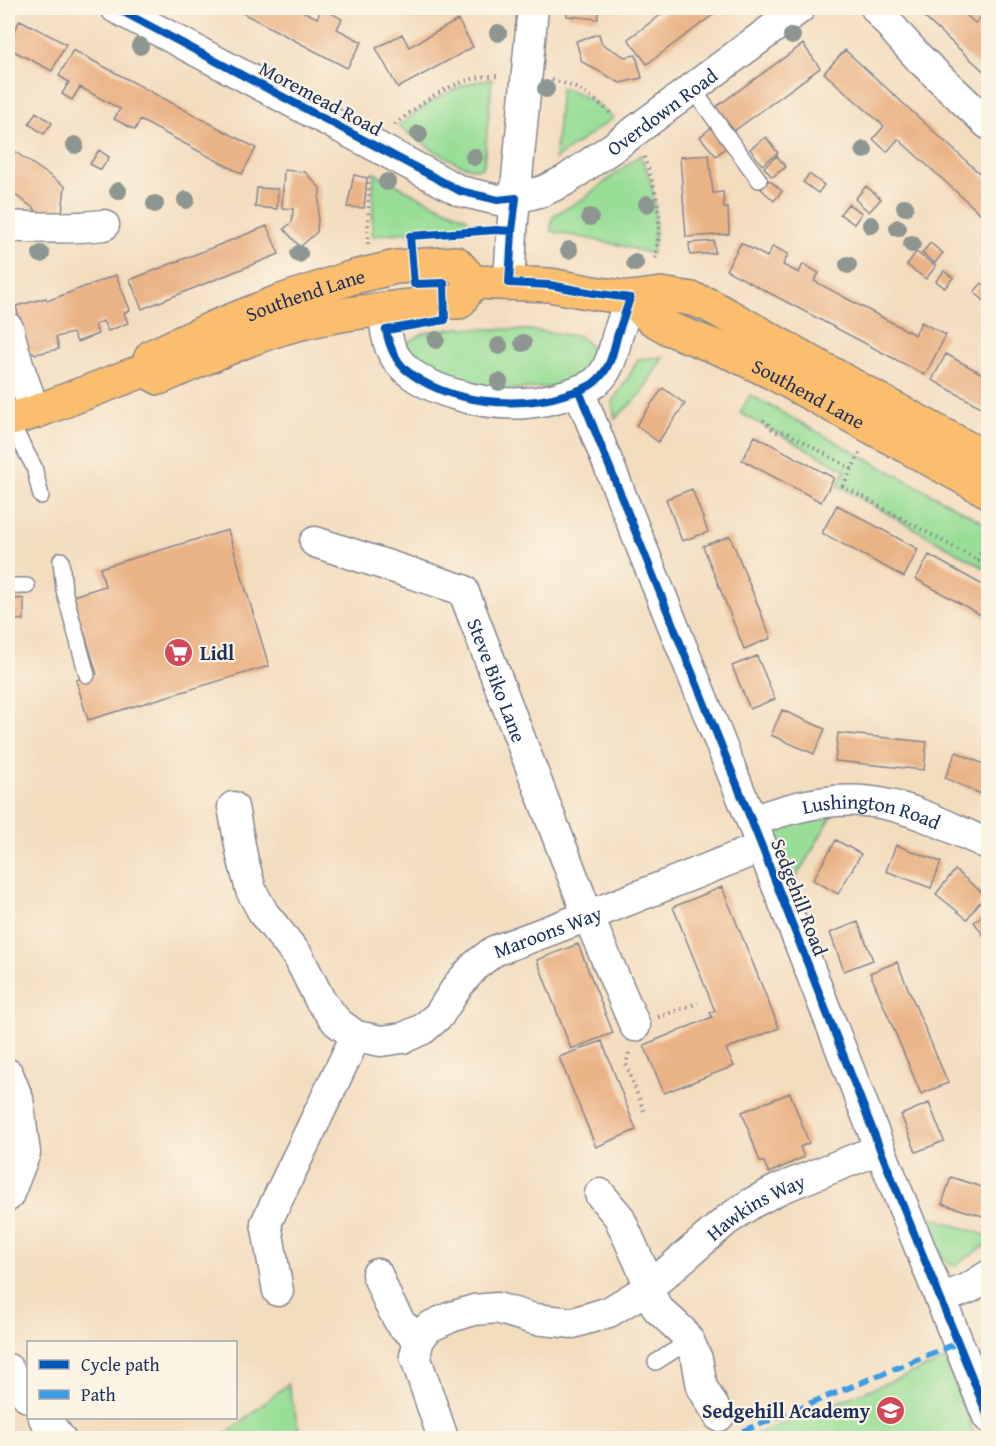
<svg xmlns="http://www.w3.org/2000/svg" width="996" height="1446" font-family="'Gentium Book Plus',serif">
<style>
.green{fill:#99de97;stroke:#5a867a;stroke-width:1.5}
.building{fill:#eab386}
.lines{fill:none;stroke-linecap:round;stroke-linejoin:round}
.lane-casing{stroke:#87868e;stroke-width:18}
.street-casing{stroke:#87868e;stroke-width:33}
.primary-casing{stroke:#87868e;stroke-width:36}
.path{stroke:#87868e;stroke-width:4;stroke-dasharray:1.5 4.5;stroke-linecap:butt}
.lane{stroke:#fff;stroke-width:15}
.street{stroke:#fff;stroke-width:30}
.primary{stroke:#fabe6e;stroke-width:33}
.quiet{stroke:#3b9de6;stroke-width:6;stroke-dasharray:12 6;stroke-linecap:butt}
.cycleway-casing{stroke:#fcf5e5;stroke-width:11}
.cycleway{stroke:#0057b8;stroke-width:8}
.tree{fill:#8d9691}
.labels{text-anchor:middle;dominant-baseline:central;stroke-width:4.5;stroke-linejoin:round;paint-order:stroke}
.street-label{font-size:20px;fill:#1b2f5e;stroke:#fcf5e5}
.poi-label{font-size:20px;font-weight:bold;fill:#1b2f5e;stroke:#fcf5e5;text-anchor:start}
</style>
<rect width="100%" height="100%" fill="#fcf5e5"/>
<filter id="ink" filterUnits="userSpaceOnUse"><feTurbulence type="fractalNoise" baseFrequency=".0167" numOctaves="2"/><feDisplacementMap in="SourceGraphic" scale="12" xChannelSelector="R" yChannelSelector="G"/><feConvolveMatrix kernelMatrix="1 2 1 2 8 2 1 2 1" color-interpolation-filters="sRGB"/></filter>
<filter id="wash" filterUnits="userSpaceOnUse"><feTurbulence type="fractalNoise" baseFrequency=".008" numOctaves="4" result="noise"/><feDisplacementMap in="SourceGraphic" scale="24" xChannelSelector="R" yChannelSelector="G"/><feGaussianBlur stdDeviation="1.35" result="paint"/><feColorMatrix in="noise" values="0 0 0 0 0 0 0 0 0 0 0 0 0 0 0 0 0 1.4 0 .05"/><feComposite in="paint" operator="in"/></filter>
<g filter="url(#wash)">
<rect width="100%" height="100%" fill="#f3ddbf"/>
<path class="green" d="M492,79L484,164L482,168C463,174 415,137 398,126C419,109 443,92 469,84C476,81 485,81 492,79Z
M561,87C582,93 597,104 613,118L555,159Z
M640,155C657,188 658,219 652,254L624,246L551,231L552,219L554,215L583,199Z
M374,173L422,198L467,218L469,222L468,226L464,228L415,231L372,236Z
M458,328L529,330L579,336L601,355L592,370L560,387L488,390L453,380L419,365L403,345L424,333Z
M663,357L641,394L615,419L612,402L628,378L638,359Z
M750,395L988,525V570L837,485L846,470L740,413Z
M833,814L795,879L775,835L781,823Z
M927,1216L988,1236V1244L954,1266L944,1260Z
M945,1360L976,1438H746Z
M288,1384L301,1438H221Z"/>
<g id="blocks">
<path class="building" d="M233,8H296L317,18L322,8L342,19L337,29L362,42L347,68Z
M567,8H599L598,19L567,16Z
M670,8H722L647,64L628,39Z
M914,8H958L975,23L984,14L988,18V75Z
M20,20L66,44L52,71L8,48V43Z
M458,20L473,47L398,88L376,48L402,34L409,47Z
M599,34L602,44L625,57L636,55L642,78L620,83L582,62L576,41Z
M803,44L820,68L734,131L716,107Z
M73,50L256,148L242,174L140,120L135,130L114,119L120,109L80,87L72,100L62,94L69,82L59,76Z
M845,50L988,181V208L982,215L898,139L887,152L873,139L884,126L824,73Z
M36,112L52,123L44,134L29,124Z
M713,126L729,145L716,156L700,137Z
M766,137L778,153L762,165L750,149Z
M8,147L65,186L61,222L34,220L35,209L8,190Z
M99,150L109,157L101,170L90,164Z
M709,155L713,193L723,192L724,208H728L729,234L686,237L680,157Z
M777,156L786,167L772,177L764,167Z
M284,170L305,172L320,188L317,232L300,247L284,229L292,222L293,209L282,208Z
M809,174L824,185L818,193L803,182Z
M354,175L367,178L364,208L347,207Z
M769,180L782,191L774,201L761,189Z
M866,186L881,199L869,212L855,199Z
M257,188L278,189L277,209L255,207Z
M848,204L862,213L854,224L840,214Z
M267,226L279,254L142,309L130,280Z
M714,241L715,253L690,255L689,243Z
M741,243L767,257L773,246L788,254L783,265L799,273L803,264L819,273L814,281L915,335L921,322L946,335L925,375L726,270Z
M930,243L943,253L935,263L922,253Z
M916,252L936,266L926,279L907,265Z
M944,271L953,278L945,288L936,281Z
M116,275L130,310L124,313L128,323L108,331L103,321L95,325L98,334L77,342L73,333L56,337L59,349L36,354L27,349L16,306L46,298L47,301Z
M982,283L988,288V304L974,292Z
M946,354L988,377V411L932,380Z
M663,388L685,404L658,442L636,425Z
M755,436L834,478L821,502L742,460Z
M692,489L708,532L682,541L666,499Z
M837,505L918,549L904,577L822,533Z
M228,530L269,666L88,720L76,680L97,674L73,596L105,586L100,568Z
M730,536L771,638L744,649L703,546Z
M929,555L988,588V619L916,579Z
M8,598L24,599V620L8,619Z
M757,656L775,699L750,709L732,666Z
M782,710L825,729L814,754L771,735Z
M838,733L927,742L924,770L835,761Z
M956,752L988,766V797L945,778Z
M836,840L861,854L838,894L813,880Z
M896,845L941,862L931,888L886,871Z
M955,870L985,895L967,919L936,894Z
M722,887L779,1028L726,1049L734,1066L664,1093L644,1045L712,1017L710,1013L715,1011L673,907Z
M988,912V942L974,922Z
M858,922L873,960L844,971L830,933Z
M578,944L613,1033L571,1049L537,960Z
M897,962L948,1083L921,1094L870,973Z
M602,1041L636,1130L596,1147L559,1057Z
M790,1093L809,1143L800,1147L804,1157L769,1173L764,1162H760L742,1112Z
M929,1103L944,1141L916,1152L901,1115Z
M951,1177L988,1189V1201L983,1216L942,1204Z"/>
</g>
</g>
<g filter="url(#ink)">
<use href="#blocks" fill-opacity="0" stroke="#87868e" stroke-width="1.5"/>
<g class="lines">
<defs>
<path id="lane" d="M692,88L759,180
M9,420L34,467L41,496
M61,560L64,590L87,675
M8,586H27
M656,1362L689,1341"/>
<g id="street">
<path id="s1" d="M116,8L460,191L498,200L516,198L543,191L564,181L615,146L800,8"/>
<path d="M876,8L900,37L919,58L988,124"/>
<path d="M8,226C40,228 72,229 104,225"/>
<path d="M509,283L512,231L533,8"/>
<path d="M384,309C385,325 386,344 396,358C420,392 486,406 526,403C540,402 553,399 566,395C576,392 588,388 596,382C610,370 613,353 617,337C621,324 626,311 630,298"/>
<path d="M8,328L18,365L35,412"/>
<path d="M579,391L762,847L880,1149L988,1417"/>
<path id="s2" d="M315,542L463,590L588,916L635,1026"/>
<path id="s3" d="M233,807L242,856L251,890L264,914L298,956L320,1000L337,1022L356,1036L381,1041L403,1038L423,1029L439,1015L459,984L476,965L494,951L588,916L762,847"/>
<path id="s4" d="M752,821C796,805 843,794 889,805C922,812 957,831 988,844"/>
<path d="M8,1074L18,1099L25,1153L8,1196"/>
<path d="M600,1194L619,1217L645,1275L647,1289L658,1309L682,1331L689,1341L697,1359L702,1387L719,1416"/>
<path d="M377,1274L389,1303L401,1324L419,1339L415,1356L443,1438"/>
<path d="M278,1291L266,1223L356,1036"/>
<path d="M941,1299L969,1288L988,1276"/>
<path id="s5" d="M419,1339L429,1327L451,1317L474,1310L497,1308L534,1319L573,1323L609,1312L647,1289L727,1220L752,1203L779,1189L880,1149"/>
<path d="M8,1369L28,1397"/>
<path d="M44,1418L60,1438"/>
</g>
<g id="primary">
<path id="s6" d="M630,298L651,318L670,329L736,355L773,373L988,491"/>
<path d="M145,370L159,378C197,362 234,344 273,331C328,313 387,309 445,302H459L473,282"/>
<path id="s7" d="M8,420L35,412L145,370L152,356L215,327L278,302L350,278L396,267L456,263L473,282L550,285L593,293L630,298L661,294L692,299L709,305L882,402L988,459"/>
</g>
</defs>
<use href="#lane" class="lane-casing"/>
<use href="#street" class="street-casing"/>
<use href="#primary" class="primary-casing"/>
<path class="path" d="M552,80C576,85 595,98 612,115
M395,125C423,100 461,74 500,76
M644,157C652,179 660,203 659,227C659,239 656,250 655,261
M368,244L369,174
M763,420C771,425 773,436 784,431L852,469
M860,453L843,486L988,566
M977,560L988,538
M658,1017L698,1003
M629,1053L626,1064L645,1114"/>
<use href="#lane" class="lane"/>
<use href="#street" class="street"/>
<use href="#primary" class="primary"/>
<path class="quiet" d="M726,1438L958,1343"/>
<defs>
<path id="cycleway" d="M116,8L460,191L498,200L516,198L512,231L509,283L550,285L593,293L630,298C626,311 621,324 617,337C613,353 610,369 596,381C589,388 577,391 567,394C518,410 448,404 406,370C394,359 389,345 386,330L445,320L444,283L414,284L410,236L496,230L512,231
M579,391L762,847L880,1149L988,1417"/>
</defs>
<use href="#cycleway" class="cycleway-casing"/>
<use href="#cycleway" class="cycleway"/>
</g>
<g class="tree">
<circle cx="498" cy="33" r="9"/>
<circle cx="792" cy="36" r="9"/>
<circle cx="140" cy="46" r="9"/>
<circle cx="546" cy="89" r="9"/>
<circle cx="419" cy="134" r="9"/>
<circle cx="75" cy="145" r="9"/>
<circle cx="864" cy="150" r="9"/>
<circle cx="474" cy="157" r="9"/>
<circle cx="387" cy="182" r="9"/>
<circle cx="118" cy="191" r="9"/>
<circle cx="186" cy="200" r="9"/>
<circle cx="155" cy="204" r="9"/>
<circle cx="647" cy="204" r="9"/>
<circle cx="905" cy="207" r="9"/>
<circle cx="590" cy="217" r="9"/>
<circle cx="871" cy="225" r="9"/>
<circle cx="898" cy="228" r="9"/>
<circle cx="912" cy="244" r="9"/>
<circle cx="569" cy="250" r="9"/>
<circle cx="41" cy="254" r="9"/>
<circle cx="299" cy="254" r="9"/>
<circle cx="635" cy="263" r="9"/>
<circle cx="848" cy="265" r="9"/>
<circle cx="436" cy="340" r="9"/>
<circle cx="523" cy="343" r="9"/>
<circle cx="499" cy="346" r="9"/>
<circle cx="499" cy="382" r="9"/>
</g>
</g>
<defs>
<symbol id="supermarket-disc" viewBox="-11 -11 22 22"><circle r="9.5" fill="#d1495b" stroke="#fcf5e5"/><path d="M-6-5.5h2.5l.6 2H6L4.5 2H-2.5L-4.4-4H-6ZM-1.5 3.2a1.3 1.3 0 1 0 .1 0ZM3 3.2a1.3 1.3 0 1 0 .1 0Z" fill="#fff"/></symbol>
<symbol id="school-disc" viewBox="-11 -11 22 22"><circle r="9.5" fill="#d1495b" stroke="#fcf5e5"/><path d="M0-5L7-2L0 1L-7-2ZM-4 1L0 2.5L4 1V4Q0 6-4 4Z" fill="#fff"/></symbol>
</defs>
<g fill-rule="evenodd">
<use href="#supermarket-disc" x="162" y="636" width="33" height="33"/>
<use href="#school-disc" x="874" y="1394" width="33" height="33"/>
</g>
<g class="labels">
<g class="street-label">
<text transform="translate(321 98) rotate(28)">Moremead Road</text>
<text stroke="none"><textPath href="#s1" startOffset="618">Overdown Road</textPath></text>
<text stroke="none"><textPath href="#s7" startOffset="327">Southend Lane</textPath></text>
<text stroke="none"><textPath href="#s6" startOffset="204">Southend Lane</textPath></text>
<text stroke="none"><textPath href="#s2" startOffset="252">Steve Biko Lane</textPath></text>
<text stroke="none"><textPath href="#s4" startOffset="123">Lushington Road</textPath></text>
<text transform="translate(800 897) rotate(69)">Sedgehill Road</text>
<text stroke="none"><textPath href="#s3" startOffset="500">Maroons Way</textPath></text>
<text stroke="none"><textPath href="#s5" startOffset="384">Hawkins Way</textPath></text>
</g>
<g class="poi-label">
<text x="200" y="652">Lidl</text>
<text x="870" y="1410" text-anchor="end">Sedgehill Academy</text>
</g>
</g>
<rect width="996" height="1446" fill="none" stroke="#fcf5e5" stroke-width="30"/>
<rect x="27" y="1341" width="210" height="78" fill="#fcf5e5" stroke="#a2a6af" stroke-width="1.5"/>
<rect x="39" y="1360" width="30" height="9" fill="#0057b8" stroke="#a2a6af" stroke-width="1.5"/>
<text x="81" y="1371" font-size="18" fill="#1b2f5e">Cycle path</text>
<rect x="39" y="1390" width="30" height="9" fill="#3b9de6" stroke="#a2a6af" stroke-width="1.5"/>
<text x="81" y="1401" font-size="18" fill="#1b2f5e">Path</text>
</svg>
